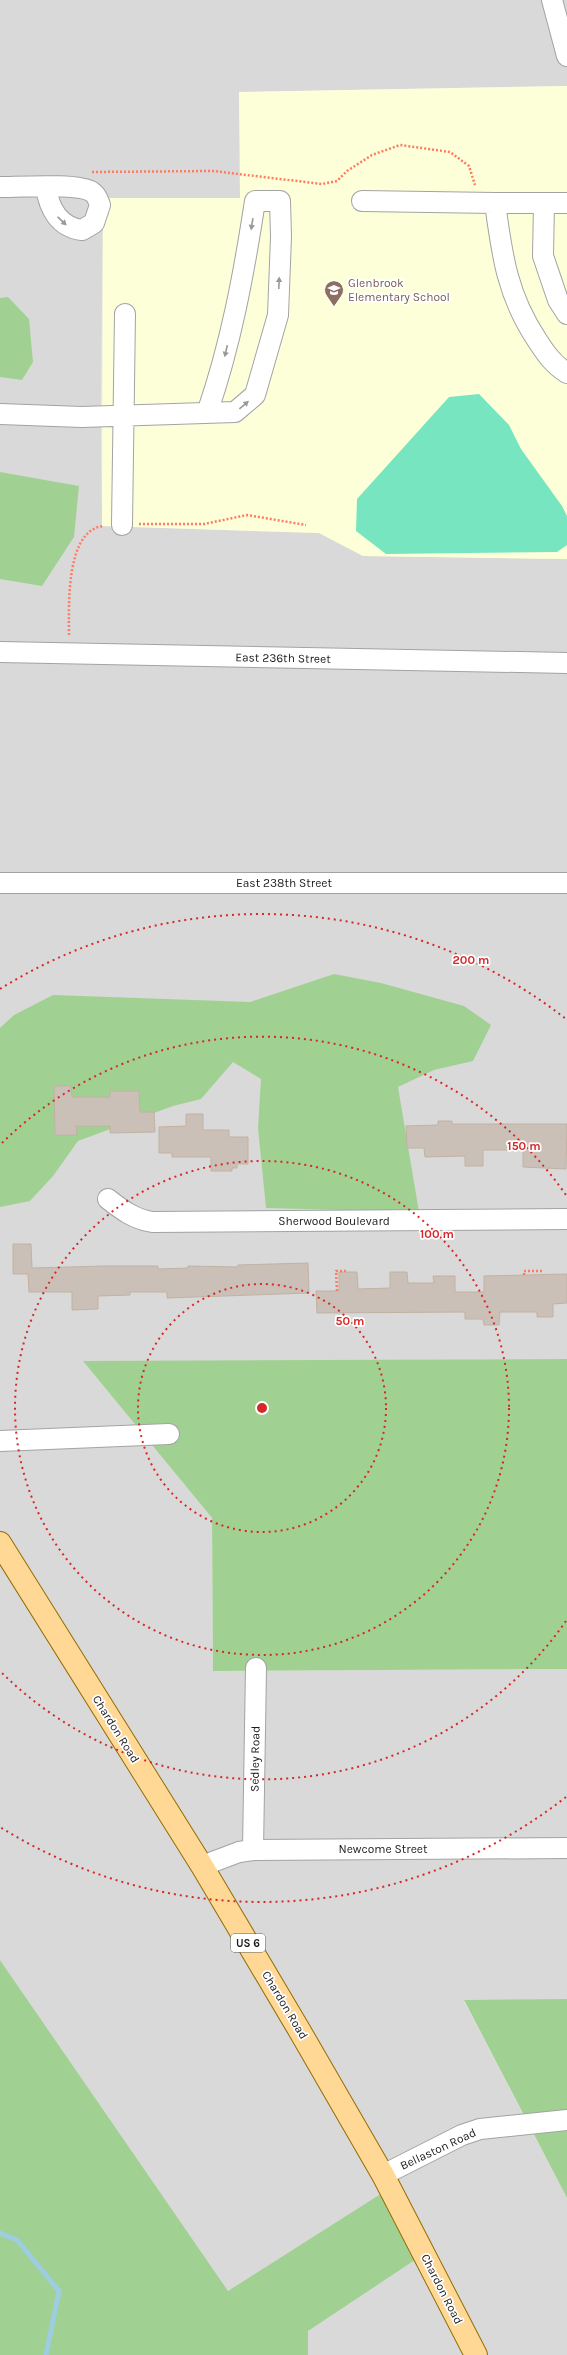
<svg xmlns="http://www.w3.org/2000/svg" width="567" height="2355" font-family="Karla,sans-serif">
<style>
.residential{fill:#dad9d9}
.education{fill:#fdffd9}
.forest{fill:#a1d192}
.pitch{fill:#78e5c1}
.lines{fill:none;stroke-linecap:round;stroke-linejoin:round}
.stream{stroke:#9dcde0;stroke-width:5}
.building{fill:#cbc0b7;stroke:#c1b2a2}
.minor-casing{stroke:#a3a3a3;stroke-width:22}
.major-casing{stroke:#946c00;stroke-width:24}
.path{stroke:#ff7b61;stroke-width:2.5;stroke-dasharray:2 2;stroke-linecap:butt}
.minor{stroke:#fff;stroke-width:20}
.major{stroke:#ffd895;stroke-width:22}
.oneway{fill:#999}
.ring{fill:none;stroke:#d62828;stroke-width:2;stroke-dasharray:2 4}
.labels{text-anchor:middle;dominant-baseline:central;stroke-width:3.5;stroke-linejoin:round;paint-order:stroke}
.shield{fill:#fff;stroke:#606060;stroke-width:1}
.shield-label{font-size:11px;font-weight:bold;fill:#1c1c1c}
.education-label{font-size:12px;fill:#785e54;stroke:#fff;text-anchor:start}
.street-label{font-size:12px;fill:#1c1c1c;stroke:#fff}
.centre{fill:#d62828;stroke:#fff;stroke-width:2}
.ring-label{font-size:12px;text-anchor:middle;font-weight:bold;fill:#d62828;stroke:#fff;stroke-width:3.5;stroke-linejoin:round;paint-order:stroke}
</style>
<rect width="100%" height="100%" fill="#efebe1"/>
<path class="residential" d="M0,0H567V86L239,92L241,198H103L101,416L102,526L319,533L363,556L567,559V1359L84,1362L212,1518L213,1671L567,1669V1999L464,2001L567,2198V2355H308L307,2331L424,2254L390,2188L228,2292L0,1960Z"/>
<path class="education" d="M567,86V559L363,556L319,533L102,526L103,198H240L239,92Z"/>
<path class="forest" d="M8,297L29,319L33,362L22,380L0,377V298Z
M0,472L79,486L74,537L42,586L0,579Z
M334,974L381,983L464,1006L491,1025L473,1061L434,1070L398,1087L419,1212L266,1208L258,1128L261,1079L233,1062L201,1099L173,1106L78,1141L53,1176L30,1201L0,1207V1028L14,1015L53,995L250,1002Z
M567,1359V1669L213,1671L212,1518L83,1361Z
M0,1960L228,2291L390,2188L424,2254L308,2331V2355H0Z
M567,1999V2198L464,2000Z"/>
<path class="pitch" d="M479,394L509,425L521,449L562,506L567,516V545L557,552L386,554L356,531L357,499L449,397Z"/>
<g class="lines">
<path class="stream" d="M0,2233L17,2240L59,2291L46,2355"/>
</g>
<path class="building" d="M54,1086H71L72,1097H110V1091H139L140,1112H154L155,1132L110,1133V1126H76L77,1135H55Z
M186,1114H203V1130H229V1137H248V1164H237V1168H232V1171H211V1157H172V1153H159V1127L186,1126Z
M438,1121H452V1124H567L566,1169L523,1167V1150H483V1166H465V1156L425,1157L424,1148H407L406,1126L438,1125Z
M13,1244H31L32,1268L104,1266H158V1269L188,1268V1266L238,1267V1265L308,1263L309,1293L167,1298V1292H130V1295L98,1296V1309L72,1310V1292H29L28,1274H13Z
M339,1272H357L358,1289L390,1288V1272H407L408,1283H434L433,1276H455V1292H484V1276L567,1274V1303L553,1304V1317H537V1312H500L499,1325H484L483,1319H465V1312L317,1313L316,1291H339Z"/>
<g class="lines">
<defs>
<path id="minor" d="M552,0L567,56
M0,187C18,187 80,183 92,192C97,195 98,200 100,205L94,223L82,230C59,227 49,209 46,187
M362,201L495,203
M544,203L543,256L558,300L567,314
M567,203H495C502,255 507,295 537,340C546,354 553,364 567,373
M0,414L82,417L235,412L255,395L278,315L281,237L280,201H255C244,273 231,344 207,413
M122,525L125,314
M0,652L567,663
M0,883H567
M108,1199C122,1210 134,1219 152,1222L567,1219
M0,1441L169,1434
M253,1850L256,1668
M202,1866L239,1852L253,1850L567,1848
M383,2175L462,2135L480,2129L567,2120"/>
<path id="major" d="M0,1543L202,1866L298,2028L383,2175L476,2355"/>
</defs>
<use href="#minor" class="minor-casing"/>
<use href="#major" class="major-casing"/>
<path class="path" d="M92,172L213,171L322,184L337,181L347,171L372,155L400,145L450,152L469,166L475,185
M139,524H204L247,515L306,525
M69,635C69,607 65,529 104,526
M524,1275V1271H543
M337,1291L336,1271H347"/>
<use href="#minor" class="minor"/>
<use href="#major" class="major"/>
</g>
<defs><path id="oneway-solid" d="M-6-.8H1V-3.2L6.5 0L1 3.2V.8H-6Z"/></defs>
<g class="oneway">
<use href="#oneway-solid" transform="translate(62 221) rotate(43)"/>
<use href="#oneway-solid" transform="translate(252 224) rotate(99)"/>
<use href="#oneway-solid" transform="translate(279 283) rotate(-88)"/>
<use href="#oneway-solid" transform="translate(226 351) rotate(103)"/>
<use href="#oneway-solid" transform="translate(244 405) rotate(-40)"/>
</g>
<g class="ring">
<circle cx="262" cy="1408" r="124"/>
<circle cx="262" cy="1408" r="247"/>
<path d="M566 1621A371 371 0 0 1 2 1673M2 1143A371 371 0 0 1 566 1195"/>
<path d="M566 1797A494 494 0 0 1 0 1827M0 989A494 494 0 0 1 566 1019"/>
</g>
<defs>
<symbol id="school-pin" viewBox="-11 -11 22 30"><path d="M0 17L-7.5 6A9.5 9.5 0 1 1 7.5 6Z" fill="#8d6e63" stroke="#fff"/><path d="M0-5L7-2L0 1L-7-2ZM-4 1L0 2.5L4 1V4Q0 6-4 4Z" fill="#fff"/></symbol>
</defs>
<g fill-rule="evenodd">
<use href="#school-pin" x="323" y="279" width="22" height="30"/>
</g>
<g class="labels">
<rect class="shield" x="231" y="1934" width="34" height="18" rx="3"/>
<g class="shield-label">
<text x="248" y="1943">US 6</text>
</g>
<g class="education-label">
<text x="348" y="283">Glenbrook<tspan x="348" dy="14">Elementary School</tspan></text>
</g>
<g class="street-label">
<text transform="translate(283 658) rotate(1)">East 236th Street</text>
<text x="284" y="883">East 238th Street</text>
<text x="334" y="1221">Sherwood Boulevard</text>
<text transform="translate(116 1729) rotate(58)">Chardon Road</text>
<text transform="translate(255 1759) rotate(-89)">Sedley Road</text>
<text x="383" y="1849">Newcome Street</text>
<text transform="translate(285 2005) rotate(59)">Chardon Road</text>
<text transform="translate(438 2149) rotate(-25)">Bellaston Road</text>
<text transform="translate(442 2289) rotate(63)">Chardon Road</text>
</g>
</g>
<circle cx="262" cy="1408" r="6" class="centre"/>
<g class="ring-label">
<text x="471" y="964">200 m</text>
<text x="524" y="1150">150 m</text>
<text x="437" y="1238">100 m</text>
<text x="350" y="1325">50 m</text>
</g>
</svg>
